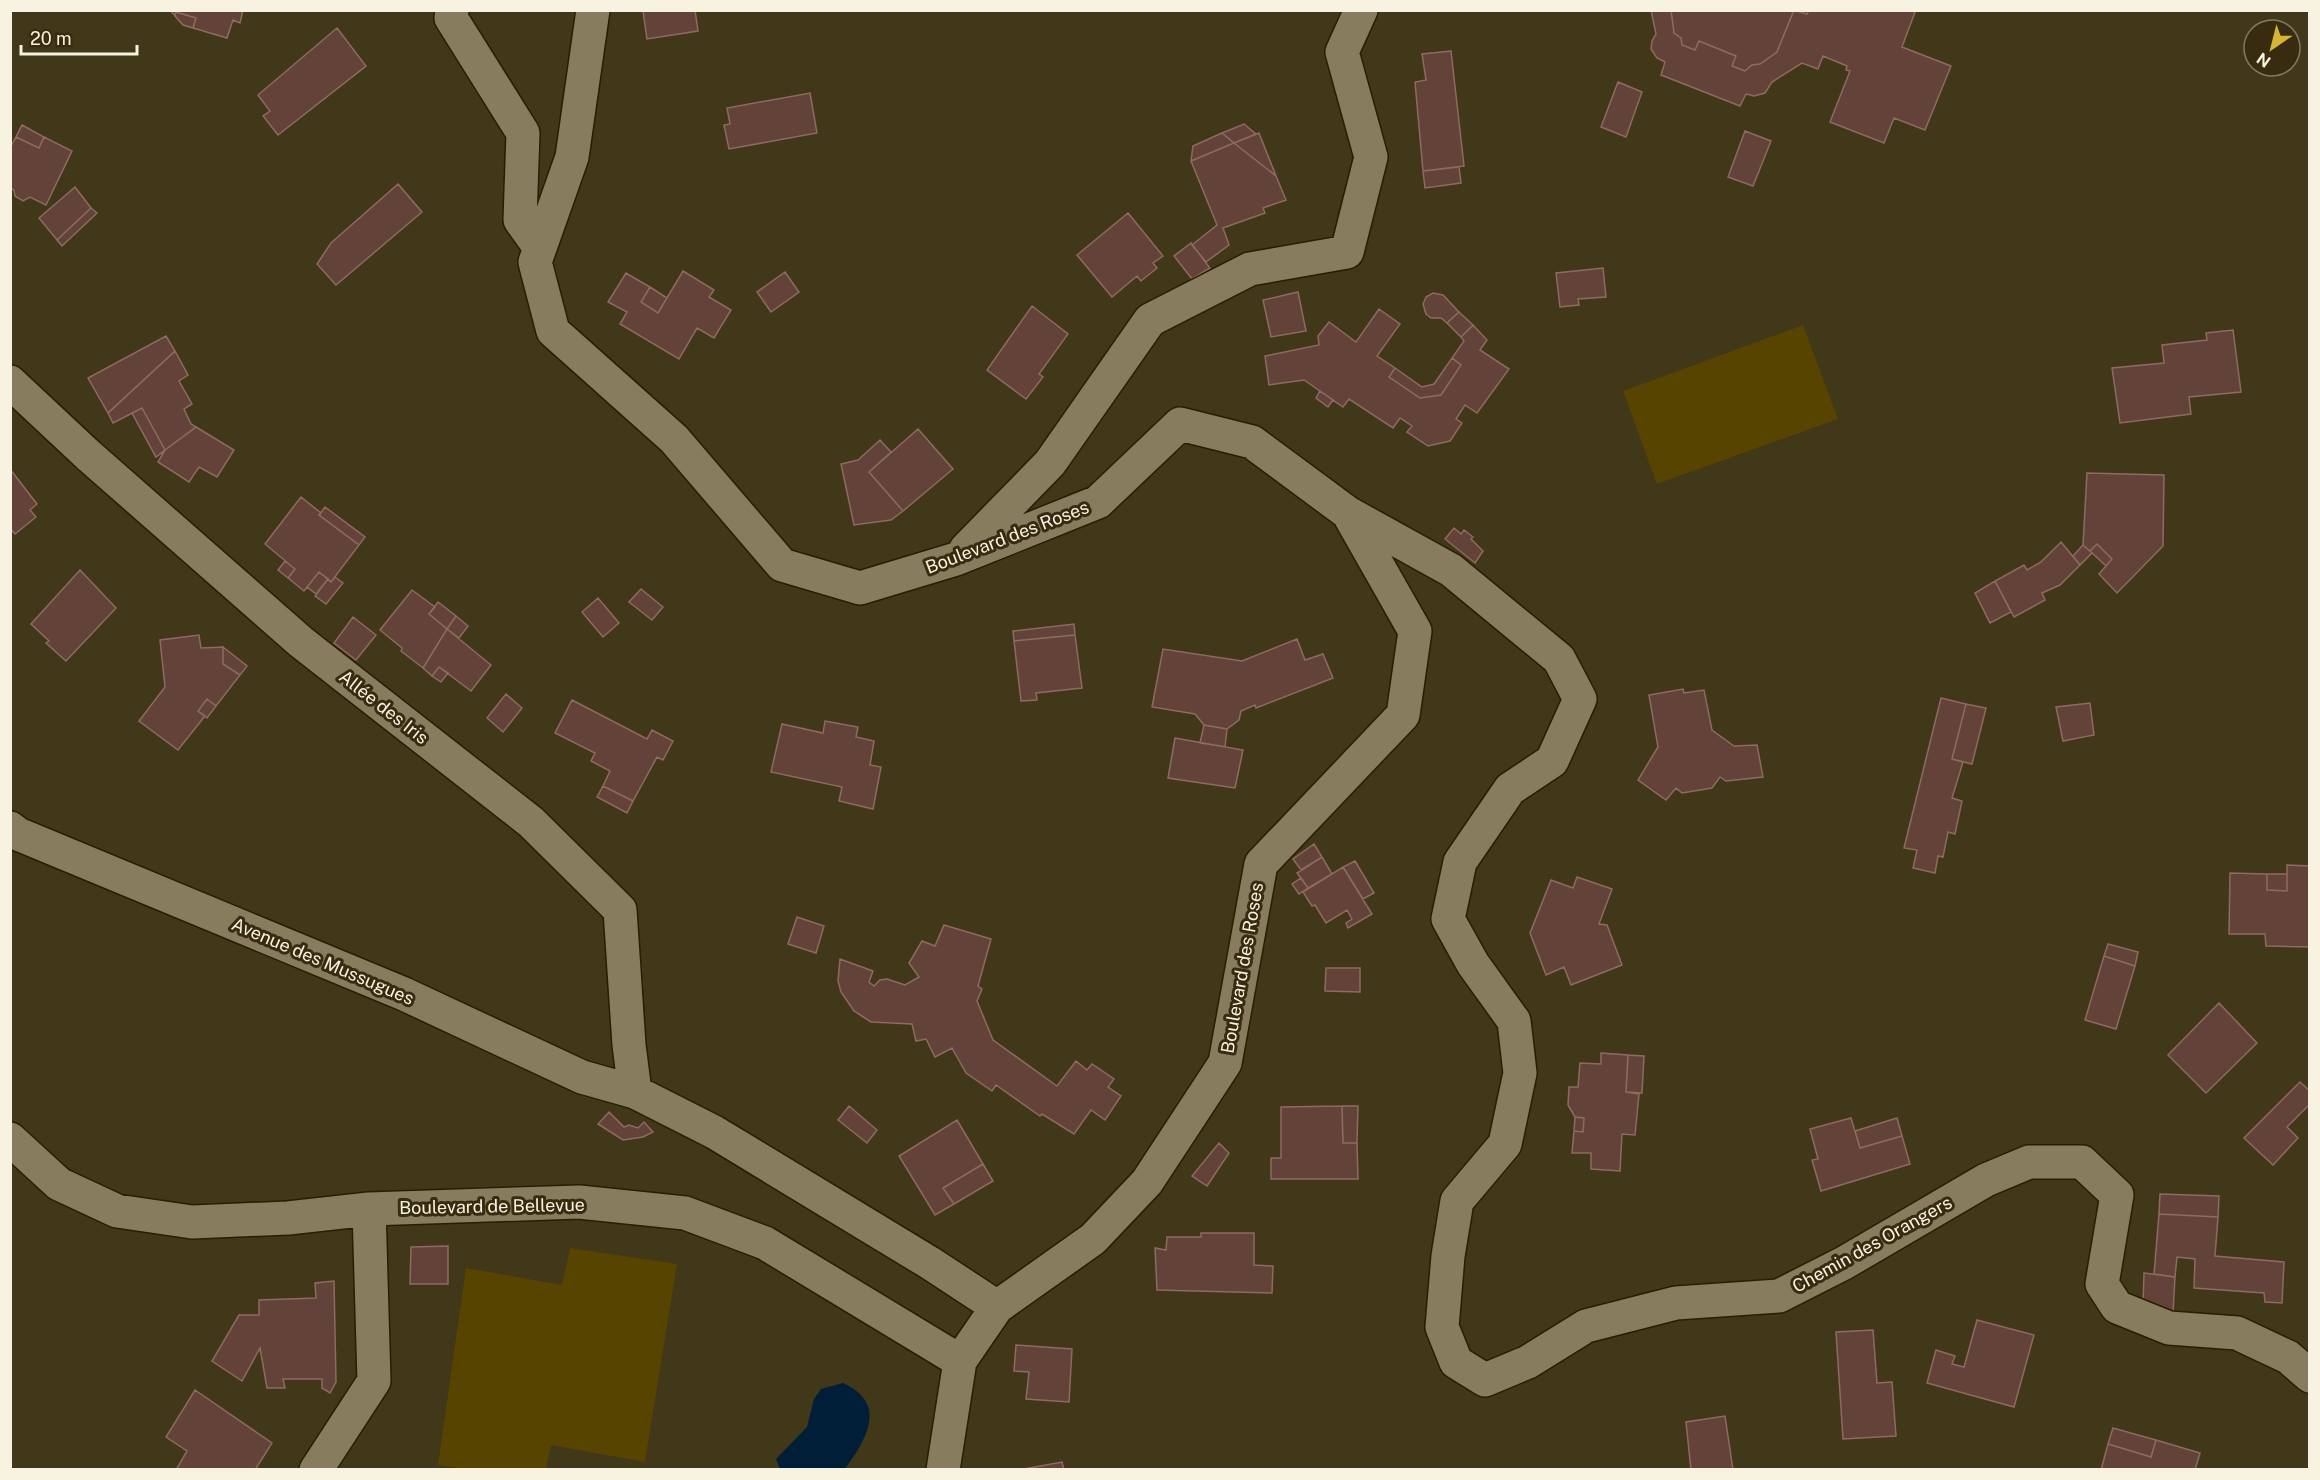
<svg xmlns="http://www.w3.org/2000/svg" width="2320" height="1480" font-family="'Public Sans',sans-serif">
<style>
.green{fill:#574400}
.water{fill:#001e37}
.building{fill:#634339;stroke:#8d6b60;stroke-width:1.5}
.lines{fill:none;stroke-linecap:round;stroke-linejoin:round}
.street-casing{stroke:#281e01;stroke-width:36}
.street{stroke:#877c5d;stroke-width:33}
.labels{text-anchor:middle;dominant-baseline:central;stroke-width:6;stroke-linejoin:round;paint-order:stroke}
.street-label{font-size:18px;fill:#f8f2e1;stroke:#372c0f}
</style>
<rect width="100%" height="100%" fill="#413719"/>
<path class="green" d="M1803,325L1838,419L1657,484L1623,391Z
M570,1248L677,1264L645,1462L551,1445L546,1469H465L438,1465L466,1268L562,1285Z"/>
<path class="water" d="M843,1383C888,1403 867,1439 845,1469H780L776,1459L807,1427L814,1399L821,1389Z"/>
<path class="building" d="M170,10H243L240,23L233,20L227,38L193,28L196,18L176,12L175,16Z
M651,10H695L698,31L647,39L643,11Z
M1651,10H1671L1674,33L1681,38L1682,45L1695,50L1699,41L1736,56L1732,66L1745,71L1752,65L1760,64L1777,52L1794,10L1807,14L1809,10H1912L1915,12L1902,47L1951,66L1925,130L1894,118L1884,143L1830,122L1850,71L1846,70L1847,66L1823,56L1818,69L1802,63L1772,82L1765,93L1754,96L1746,94L1740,106L1661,75L1665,62L1657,58L1651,49L1652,41L1656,34Z
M1671,10H1794L1777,52L1760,64L1752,65L1745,71L1732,66L1736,56L1699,41L1695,50L1682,45L1681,38L1674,33Z
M176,12L196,18L193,28L183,25L175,16Z
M337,28L366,66L278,135L263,116L270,111L258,95Z
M1451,51L1464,166L1423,171L1415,82L1426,80L1422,54Z
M1618,82L1642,92L1626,137L1601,127Z
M810,93L817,133L729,149L724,125L730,124L727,108Z
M1244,124L1256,134L1234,143L1222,133Z
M22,125L44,137L39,148L16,137Z
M1745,131L1771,141L1753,186L1728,177Z
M1222,133L1234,143L1191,161L1193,146Z
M1259,133L1276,176L1234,143Z
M16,137L39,148L44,137L72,151L46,205L30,197L23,201L15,196L14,190L10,188V148Z
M1234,143L1276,176L1286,200L1263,208L1265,213L1223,228L1229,245L1206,262L1192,245L1217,225L1191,161Z
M1459,167L1461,183L1425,188L1423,171Z
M398,184L422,212L336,285L317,264L331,243Z
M75,187L91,208L57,240L39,218Z
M91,208L97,213L62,246L57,240Z
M1128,213L1163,256L1153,263L1157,268L1141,281L1137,276L1112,297L1077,255Z
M1191,243L1210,268L1192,279L1174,256Z
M1603,268L1606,297L1578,299L1579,305L1560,307L1556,273Z
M683,271L714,290L709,297L731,310L714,338L697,328L679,359L620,324L627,312L608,302L626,273L650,287L641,302L658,313Z
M785,272L799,292L771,312L757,292Z
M650,287L667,298L658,313L641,302Z
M1298,292L1306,331L1271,337L1263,300Z
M1433,293L1443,295L1459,312L1447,323L1441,318H1431L1426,314L1423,304L1426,297Z
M1032,306L1068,334L1039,374L1043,377L1026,399L987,370Z
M1379,309L1400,324L1377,356L1395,368L1389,377L1420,398L1441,395L1461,365L1452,358L1464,341L1461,337L1473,325L1487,340L1480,350L1509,369L1477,413L1465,405L1456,419L1462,423L1450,441L1428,446L1407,432L1412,426L1400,418L1393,428L1349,399L1343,407L1304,380L1269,385L1265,356L1319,345L1318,336L1329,322L1356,342Z
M1459,312L1473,325L1461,337L1447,323Z
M2233,330L2241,392L2189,397L2191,414L2120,423L2112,368L2164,363L2162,345L2207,340L2206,333Z
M166,336L175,351L108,413L88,378Z
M175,351L188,375L179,381L192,404L184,409L191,424L196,427L165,450L142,408L113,423L108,413Z
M1452,358L1461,365L1441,395L1420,398L1389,377L1395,368L1422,387L1434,384Z
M1320,391L1333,400L1328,407L1316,398Z
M142,408L165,450L156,457L132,413Z
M196,427L234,450L217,477L199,467L189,482L158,462L165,450Z
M918,429L953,469L903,511L869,472Z
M880,440L891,452L869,472L903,511L891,520L854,525L841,464L858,460Z
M10,469L37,504L30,510L36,517L15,534L10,528Z
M2087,473L2164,475L2163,546L2117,593L2099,574L2112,559L2097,544L2090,551L2083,545Z
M301,497L321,513L319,515L359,545L331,582L319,572L304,591L288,578L295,569L265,544Z
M325,507L365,537L359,545L319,515Z
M1454,528L1461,534L1464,530L1473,537L1471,539L1483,551L1475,563L1445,539Z
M2061,542L2080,565L2060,585L2042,593L2045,600L2014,617L1995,581L2024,565L2027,570L2041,562Z
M2097,544L2112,559L2106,566L2090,551Z
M2083,545L2092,553L2080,565L2073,556Z
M285,561L295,569L288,578L278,570Z
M80,570L116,608L66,661L46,643L49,641L31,624Z
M319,572L328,579L316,594L307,587Z
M335,577L343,583L326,604L315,596L328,579L331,582Z
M1995,581L2011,612L1990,623L1975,593Z
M641,589L663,607L652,620L629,602Z
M412,590L435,607L429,614L447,629L423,668L401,651L402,648L380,630Z
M598,598L619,623L603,637L582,612Z
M438,602L456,616L447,629L429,614Z
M456,616L468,626L459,638L447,629Z
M353,617L376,635L356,660L334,643Z
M1074,624L1075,635L1014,641L1013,631Z
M447,629L491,665L471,691L439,667L432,676L423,668Z
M199,635L201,648L223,647V664L240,675L216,706L207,699L198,711L205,716L178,750L139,721L165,687L160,640Z
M1075,635L1082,688L1036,693L1037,700L1021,701L1014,641Z
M1297,639L1305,660L1323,654L1333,678L1256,708L1255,705L1241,711L1239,720L1227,729L1204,725L1195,714L1152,707L1163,649L1242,661Z
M223,647L247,666L240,675L223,664Z
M439,667L448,673L441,682L432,676Z
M1683,689L1684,693L1704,690L1712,730L1734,746L1757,745L1763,777L1726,781L1720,777L1712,788L1682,793L1676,788L1666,800L1638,780L1658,747L1649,695Z
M506,694L522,708L503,732L487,718Z
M1941,698L1966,704L1952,759L1963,762L1952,798L1962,801L1955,834L1948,832L1943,857L1938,856L1935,873L1913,868L1917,850L1904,848Z
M207,699L216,706L207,718L198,711Z
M572,700L647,739L652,730L673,741L663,760L657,757L633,801L603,786L610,771L591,761L595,753L555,733Z
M2090,703L2094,735L2063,741L2056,707Z
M1966,704L1986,708L1972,764L1952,759Z
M825,721L858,727L856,737L874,741L870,765L881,767L873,809L839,801L842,787L771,772L782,724L823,733Z
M1204,725L1227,729L1225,747L1200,743Z
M1175,738L1243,750L1235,788L1168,778Z
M603,786L633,801L627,813L597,797Z
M1314,844L1322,857L1301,870L1293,859Z
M1322,857L1332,874L1308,888L1297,873Z
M1355,861L1374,893L1363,899L1343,867Z
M2287,865L2310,866V947L2266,946L2265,934H2229L2230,873L2267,874V890L2287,891Z
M1343,867L1372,914L1348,928L1346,923L1352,919L1347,910L1326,923L1315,905L1312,906L1303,892Z
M2267,874H2287V891L2267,890Z
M1577,877L1612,889L1599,924L1607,925L1622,965L1571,985L1564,967L1546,975L1530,933L1551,880L1573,888Z
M1301,878L1308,888L1299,894L1292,884Z
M797,917L824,926L816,953L788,944Z
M944,925L991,939L978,986L982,989L977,1001L993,1040L1057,1086L1076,1061L1087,1070L1092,1064L1114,1079L1108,1087L1121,1096L1105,1120L1091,1110L1074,1134L1042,1114L1040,1116L996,1085L992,1091L966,1073L952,1048L935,1057L926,1039L916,1041L912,1024L871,1022L854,1011L841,992L838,981L840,959L873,971L869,982L874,986L880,980L887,979L905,985L919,977L909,963L922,941L935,946Z
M2108,944L2138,952L2135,966L2104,956Z
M2104,956L2135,966L2116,1029L2085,1020Z
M1326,968H1360V992L1325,991Z
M2219,1003L2257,1043L2206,1093L2168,1055Z
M1601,1053L1628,1055L1626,1092L1639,1094L1635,1135L1622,1134L1620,1171L1591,1169V1153H1572L1574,1131L1583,1132L1584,1118L1575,1117L1568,1105L1569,1087H1578L1580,1063L1601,1064Z
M1628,1055L1644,1056L1642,1093L1626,1092Z
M2300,1082L2310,1091V1104L2287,1127L2298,1138L2273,1165L2244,1138Z
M849,1106L877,1130L867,1143L838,1120Z
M1342,1106H1358L1357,1143H1343Z
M1342,1106L1343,1143H1357L1358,1179H1271V1158H1281V1107Z
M609,1112L624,1127L629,1125L638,1128L644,1122L653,1132L643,1137L623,1140L598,1124Z
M1575,1117L1584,1118L1583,1132L1574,1131Z
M1851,1118L1860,1148L1902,1136L1910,1164L1821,1191L1812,1160L1818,1159L1810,1129Z
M1897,1118L1902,1136L1860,1148L1855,1131Z
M957,1120L983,1164L943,1188L954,1204L935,1215L899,1156Z
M1219,1143L1229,1153L1207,1186L1192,1176Z
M983,1164L993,1181L954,1204L943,1188Z
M2160,1194L2219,1196L2218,1217L2159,1214Z
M2159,1214L2218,1217L2215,1256L2284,1262L2282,1303L2265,1302L2264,1293L2194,1288L2195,1259L2177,1257L2175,1277L2154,1274Z
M1201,1233H1254V1265L1273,1266L1272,1293L1157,1290L1155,1248L1166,1250L1167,1237H1201Z
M448,1246V1284H410L411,1247Z
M2144,1273L2175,1277L2173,1313L2143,1303Z
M334,1281L336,1382L330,1393L322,1388V1379H283L285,1388H267L260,1348L242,1381L212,1361L239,1315H259V1300L316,1298L315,1283Z
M1977,1320L2034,1335L2014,1407L1927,1383L1936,1350L1955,1356L1952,1364L1964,1367Z
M1873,1330L1877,1383L1892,1382L1896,1436L1843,1439L1836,1332Z
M1016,1345L1072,1349L1069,1402L1026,1399L1029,1372L1014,1371Z
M195,1390L272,1443L255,1470H176L187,1451L166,1437Z
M1725,1416L1733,1470H1691L1686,1422Z
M2113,1428L2156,1440L2151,1457L2108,1444Z
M2156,1440L2200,1453L2195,1470H2101L2108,1444L2151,1457Z
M1062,1462L1064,1470H1018Z"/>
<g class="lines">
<defs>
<path id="street" d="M452,10L451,18L523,133L520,220L540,248
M593,10L572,157L535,262L553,331L674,439L782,565L860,588L956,559L1098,502L1180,424L1252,442L1348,513L1415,631L1403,715L1261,864L1225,1063L1147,1182L1093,1239L997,1307L960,1361L943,1470
M10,382L88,455L301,642L531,822L620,910L629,1045L635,1092
M1348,513L1451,570L1559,659L1580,699L1552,761L1510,789L1460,862L1448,919L1473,964L1514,1021L1520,1073L1505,1144L1457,1201L1448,1256L1442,1327L1456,1362L1485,1380L1528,1362L1586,1326L1676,1303L1779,1296L1844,1263L1986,1180L2029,1162H2082L2117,1195L2102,1284L2117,1307L2169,1328L2237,1333L2288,1357L2310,1376
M966,549L1050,463L1150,320L1250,269L1347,252L1371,157L1342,52L1361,10
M10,828L18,834L404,994L582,1077L635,1092L714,1132L930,1263L997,1307
M10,1139L59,1184L117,1211L192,1222L288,1218L369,1209L579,1202L685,1213L765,1243L960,1361
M316,1470L374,1381L369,1209"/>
</defs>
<use href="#street" class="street-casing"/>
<use href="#street" class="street"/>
</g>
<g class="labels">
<g class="street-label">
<text transform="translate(1007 537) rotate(-21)">Boulevard des Roses</text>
<text transform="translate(384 707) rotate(38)">Allée des Iris</text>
<text transform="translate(323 961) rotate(23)">Avenue des Mussugues</text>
<text transform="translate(1242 968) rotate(-80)">Boulevard des Roses</text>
<text transform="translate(492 1206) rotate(-1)">Boulevard de Bellevue</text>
<text transform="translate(1872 1244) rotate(-29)">Chemin des Orangers</text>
</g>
</g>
<rect width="2320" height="1480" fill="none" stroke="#f8f2e1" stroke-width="24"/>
<g transform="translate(2272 48) rotate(215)"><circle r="28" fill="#372c0f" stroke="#847b63" stroke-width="1.5"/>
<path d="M0-4.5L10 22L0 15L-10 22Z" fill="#d6b534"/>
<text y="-9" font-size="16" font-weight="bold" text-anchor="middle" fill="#f8f2e1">N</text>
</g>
<path d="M21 45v9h116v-9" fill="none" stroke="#f8f2e1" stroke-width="3"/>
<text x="30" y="45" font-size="18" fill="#f8f2e1" stroke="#372c0f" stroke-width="4.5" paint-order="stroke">20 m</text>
</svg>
